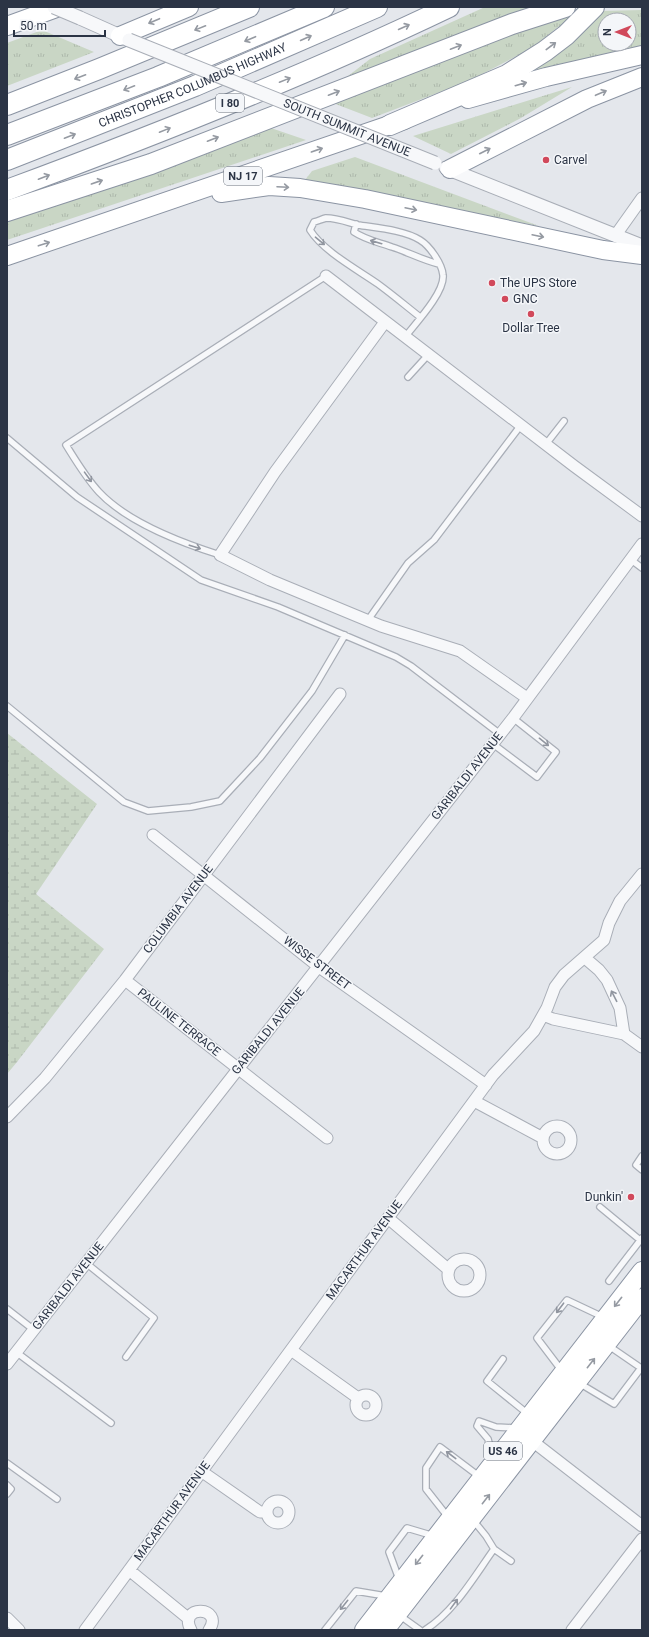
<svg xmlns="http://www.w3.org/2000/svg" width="649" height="1637" font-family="Roboto,sans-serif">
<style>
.grass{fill:url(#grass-tufts);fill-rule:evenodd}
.wetland{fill:url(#wetland-marsh)}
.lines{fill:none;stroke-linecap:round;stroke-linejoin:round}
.service-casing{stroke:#a9aeb7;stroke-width:8}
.minor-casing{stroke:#a9aeb7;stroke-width:13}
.tertiary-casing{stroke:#a9aeb7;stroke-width:15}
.trunk-casing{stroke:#8b94a3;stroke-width:20}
.motorway-casing{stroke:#8b94a3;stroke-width:22}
.service{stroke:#f7f8fa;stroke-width:5.5}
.minor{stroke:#f7f8fa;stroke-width:11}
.tertiary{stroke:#f7f8fa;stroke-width:13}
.trunk{stroke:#fff;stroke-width:18}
.motorway{stroke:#fff;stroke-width:20}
.tertiary-bridge-casing{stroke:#a9aeb7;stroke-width:15;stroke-linecap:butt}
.tertiary-bridge{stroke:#f7f8fa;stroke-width:13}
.oneway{stroke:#959aa2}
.oneway2{stroke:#9196a0}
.poi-dot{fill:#d1495b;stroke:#f4f6f9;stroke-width:1.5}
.labels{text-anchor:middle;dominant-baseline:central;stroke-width:3;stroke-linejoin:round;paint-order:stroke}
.shield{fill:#f4f6f9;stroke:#676e7b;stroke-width:1}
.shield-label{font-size:11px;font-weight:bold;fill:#2b3445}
.street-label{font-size:12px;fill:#2b3445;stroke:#f4f6f9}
.poi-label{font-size:12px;fill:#2b3445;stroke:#f4f6f9;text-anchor:start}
</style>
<defs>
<pattern id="grass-tufts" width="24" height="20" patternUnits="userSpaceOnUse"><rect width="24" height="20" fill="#c9d6c5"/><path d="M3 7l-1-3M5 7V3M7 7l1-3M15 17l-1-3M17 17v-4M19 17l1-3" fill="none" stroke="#adb8ab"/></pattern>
<pattern id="wetland-marsh" width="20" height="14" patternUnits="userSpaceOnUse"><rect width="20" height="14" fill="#c9d6c5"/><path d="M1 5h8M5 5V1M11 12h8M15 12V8" fill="none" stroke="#adb8ab"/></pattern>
</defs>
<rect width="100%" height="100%" fill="#e4e7ec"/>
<path class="grass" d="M485,7H532L339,83L370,59Z
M642,10V47L535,70L599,11ZM605,20H629V44H605Z
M573,15L532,48L469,81L372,118L333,103L541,22Z
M42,30L94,52L7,86V43Z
M572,87L521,118L451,154L413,136Z
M268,127L306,140L7,240V221L38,212Z
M355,157L539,226L305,180L312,171Z"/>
<path class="wetland" d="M7,733L97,804L36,894L104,949L17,1062L7,1074Z"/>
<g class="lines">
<defs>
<path id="service" d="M356,224L354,232C366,240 378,242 392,247C408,252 422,260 439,264
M405,337C416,323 445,292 443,275C442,264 430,246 420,240C404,230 377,228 358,225C347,222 337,218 326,218C322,219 318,221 314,222L310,230C323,251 358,270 378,284C393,295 406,306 420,317
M408,377L429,354
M7,438L77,497L201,580L278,607L396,657L411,666L500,734
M546,444L564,421
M220,555C182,543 127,522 99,492C86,478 76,461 66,445L326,276
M630,559L642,568
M368,620L408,563L434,540L521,425
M7,706L124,802L148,811L191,807L220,801L260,758L312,691L345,635
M493,744L537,777L556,752L513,718
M642,1156L636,1165L642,1170
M600,1207L640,1240
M86,1263L154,1318L126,1357
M609,1281L642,1238
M7,1309L34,1330
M16,1352L111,1423
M503,1359L487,1381L528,1414
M562,1371L537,1338L567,1300L603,1317
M579,1383L614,1404L641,1368L609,1346
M493,1458L488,1439L477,1426L479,1421L496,1427L516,1428
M7,1463L57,1499
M7,1485L11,1489L7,1494
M448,1517L426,1489V1468L440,1447L480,1477
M473,1520L486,1536L494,1549L511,1561
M399,1579L389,1552L407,1528L434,1536
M399,1615L420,1630
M325,1630L356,1591L386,1596
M425,1630C454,1612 474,1577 494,1549"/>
<path id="minor" d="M615,236L642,198
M326,276L574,466L642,516
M385,322L275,472L220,555L270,580L381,626L460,651L527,698
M153,835L319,967L486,1085
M585,958L599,970L607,980L620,1008L624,1034
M125,980L327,1138
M543,1015L553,1019L624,1034L642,1047
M474,1101L543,1138
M7,1117L45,1078L125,980L340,694
M543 1140a14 14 0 1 1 28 0a14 14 0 1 1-28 0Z
M388,1218L449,1270
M448 1275a16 16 0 1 1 32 0a16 16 0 1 1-32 0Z
M291,1350L358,1398
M7,1364L513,718L642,544
M356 1405a10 10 0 1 1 20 0a10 10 0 1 1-20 0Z
M531,1440L642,1526
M201,1471L260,1512H266
M267 1512a11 11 0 1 1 22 0a11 11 0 1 1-22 0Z
M129,1570L189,1619
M7,1618L19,1630
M85,1630L493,1075L534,1031L547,1008L555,987L564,975L604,940L609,923L620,901L642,874
M191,1630C177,1604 225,1606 209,1630
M572,1630L642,1539"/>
<path id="tertiary" d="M80,18L127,39
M446,168L642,246"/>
<path id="trunk" d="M7,26L59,7
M120,36L189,7
M468,99L546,77L642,55
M450,169L587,99L642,77
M221,193L269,186L300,188L365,199L603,250L642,255
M7,256L404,120
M364,1630L642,1271
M385,1630L642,1298"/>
<g id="motorway">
<path d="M7,105L99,69L249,7"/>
<path d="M390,125L507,75L545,51L566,35L594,7"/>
<path d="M7,135L158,77L324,7"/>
<path id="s1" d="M7,160L195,86L377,7"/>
<path d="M7,190C156,135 305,76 449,7"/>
<path d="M7,211L151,164L512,24L565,7"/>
</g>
</defs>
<use href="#service" class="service-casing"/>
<use href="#minor" class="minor-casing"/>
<use href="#tertiary" class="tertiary-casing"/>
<use href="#trunk" class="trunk-casing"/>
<use href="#motorway" class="motorway-casing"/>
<use href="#service" class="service"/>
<use href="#minor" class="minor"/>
<use href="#tertiary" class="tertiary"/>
<use href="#trunk" class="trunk"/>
<use href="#motorway" class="motorway"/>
<defs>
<g id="tertiary-bridge">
<path d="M54,7L80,18"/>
<path id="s2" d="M129,40L435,163"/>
</g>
</defs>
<use href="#tertiary-bridge" class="tertiary-bridge-casing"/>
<use href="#tertiary-bridge" class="tertiary-bridge"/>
</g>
<defs><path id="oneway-shaft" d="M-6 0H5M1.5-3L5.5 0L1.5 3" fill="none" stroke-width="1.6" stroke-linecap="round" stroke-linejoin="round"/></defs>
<g class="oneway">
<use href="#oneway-shaft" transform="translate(154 21) rotate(157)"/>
<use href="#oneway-shaft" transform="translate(404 27) rotate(-24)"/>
<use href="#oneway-shaft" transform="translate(200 28) rotate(158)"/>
<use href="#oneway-shaft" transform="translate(306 38) rotate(-24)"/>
<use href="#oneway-shaft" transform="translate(250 39) rotate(157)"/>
<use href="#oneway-shaft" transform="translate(551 46) rotate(-37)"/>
<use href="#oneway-shaft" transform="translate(456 47) rotate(-21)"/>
<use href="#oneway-shaft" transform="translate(80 77) rotate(159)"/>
<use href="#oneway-shaft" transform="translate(285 80) rotate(-22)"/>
<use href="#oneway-shaft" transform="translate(521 84) rotate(-16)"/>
<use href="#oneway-shaft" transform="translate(129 88) rotate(158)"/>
<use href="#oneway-shaft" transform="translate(334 93) rotate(-21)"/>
<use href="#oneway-shaft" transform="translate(601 93) rotate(-23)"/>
<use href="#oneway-shaft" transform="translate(165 130) rotate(-22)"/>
<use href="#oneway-shaft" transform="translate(70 136) rotate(-21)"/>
<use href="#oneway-shaft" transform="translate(213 139) rotate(-21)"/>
<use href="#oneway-shaft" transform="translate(317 150) rotate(-19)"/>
<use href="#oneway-shaft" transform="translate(485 151) rotate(-27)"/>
<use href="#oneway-shaft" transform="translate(44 177) rotate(-21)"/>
<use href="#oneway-shaft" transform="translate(97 182) rotate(-19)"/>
<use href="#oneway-shaft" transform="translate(283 187) rotate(3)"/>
<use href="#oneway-shaft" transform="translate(411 209) rotate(12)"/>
<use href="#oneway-shaft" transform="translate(538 236) rotate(12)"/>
<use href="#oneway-shaft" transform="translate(44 244) rotate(-18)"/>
<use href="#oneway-shaft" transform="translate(618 1302) rotate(128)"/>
<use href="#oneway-shaft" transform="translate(591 1363) rotate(-52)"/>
<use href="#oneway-shaft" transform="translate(486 1499) rotate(-52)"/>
<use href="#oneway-shaft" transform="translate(419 1560) rotate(128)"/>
</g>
<g class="oneway2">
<use href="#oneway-shaft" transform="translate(320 241) rotate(40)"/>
<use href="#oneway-shaft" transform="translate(376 242) rotate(-164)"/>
<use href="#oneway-shaft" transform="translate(88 477) rotate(54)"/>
<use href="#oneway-shaft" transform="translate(195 547) rotate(18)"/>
<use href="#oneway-shaft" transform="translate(544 742) rotate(39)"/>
<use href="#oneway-shaft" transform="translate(614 996) rotate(-117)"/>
<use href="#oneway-shaft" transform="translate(560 1308) rotate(127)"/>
<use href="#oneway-shaft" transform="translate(451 1455) rotate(-143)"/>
<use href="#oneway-shaft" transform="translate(454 1604) rotate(-54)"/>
<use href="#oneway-shaft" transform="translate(344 1605) rotate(129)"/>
</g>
<g class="poi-dot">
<circle cx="546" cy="160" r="4"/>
<circle cx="492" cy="283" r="4"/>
<circle cx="505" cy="299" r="4"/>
<circle cx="531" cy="314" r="4"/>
<circle cx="631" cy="1197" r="4"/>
</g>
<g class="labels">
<g class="shield">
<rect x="216" y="94" width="28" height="18" rx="3"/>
<rect x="224" y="167" width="38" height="18" rx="3"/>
<rect x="484" y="1442" width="38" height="18" rx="3"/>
</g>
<g class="shield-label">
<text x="230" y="103">I 80</text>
<text x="243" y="176">NJ 17</text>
<text x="503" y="1451">US 46</text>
</g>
<g class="street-label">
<text stroke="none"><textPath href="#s1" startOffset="200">CHRISTOPHER COLUMBUS HIGHWAY</textPath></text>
<text stroke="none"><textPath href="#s2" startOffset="235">SOUTH SUMMIT AVENUE</textPath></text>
<text transform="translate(467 776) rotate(-52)">GARIBALDI AVENUE</text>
<text transform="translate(178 909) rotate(-53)">COLUMBIA AVENUE</text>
<text transform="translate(317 963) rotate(37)">WISSE STREET</text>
<text transform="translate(179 1022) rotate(38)">PAULINE TERRACE</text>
<text transform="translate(268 1031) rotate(-51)">GARIBALDI AVENUE</text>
<text transform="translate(364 1250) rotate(-54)">MACARTHUR AVENUE</text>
<text transform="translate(68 1286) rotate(-52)">GARIBALDI AVENUE</text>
<text transform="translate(172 1511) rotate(-54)">MACARTHUR AVENUE</text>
</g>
<g class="poi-label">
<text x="554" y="160">Carvel</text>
<text x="500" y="283">The UPS Store</text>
<text x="513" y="299">GNC</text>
<text x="531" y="328" text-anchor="middle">Dollar Tree</text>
<text x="623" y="1197" text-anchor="end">Dunkin'</text>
</g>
</g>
<rect width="649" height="1637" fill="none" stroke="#2b3445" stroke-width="16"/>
<g transform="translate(617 32) rotate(270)"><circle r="19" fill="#f4f6f9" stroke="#a4a8b1"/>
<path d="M0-3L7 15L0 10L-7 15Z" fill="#d1495b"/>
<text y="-6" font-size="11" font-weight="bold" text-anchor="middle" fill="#2b3445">N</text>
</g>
<path d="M14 30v6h91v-6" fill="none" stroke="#2b3445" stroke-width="2"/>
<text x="20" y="30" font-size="12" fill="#2b3445" stroke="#f4f6f9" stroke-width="3" paint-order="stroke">50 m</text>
</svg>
